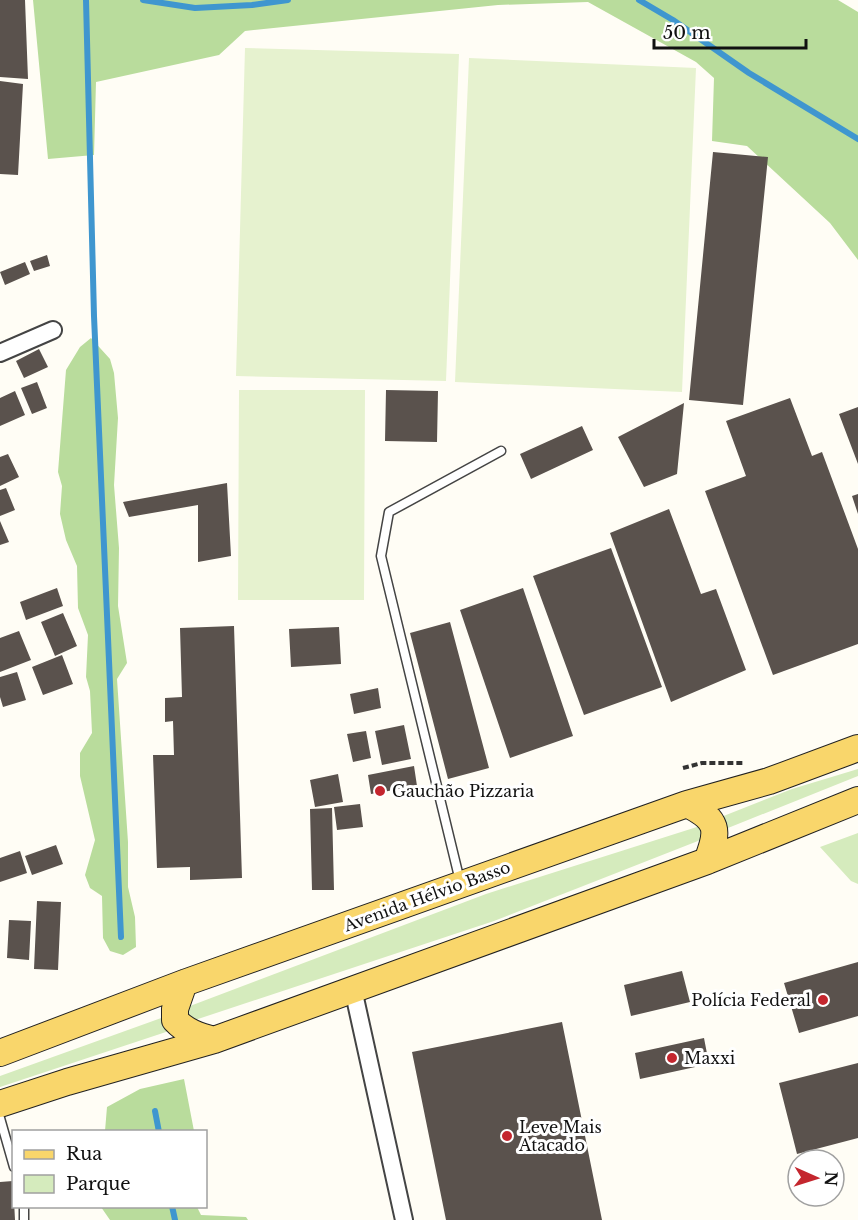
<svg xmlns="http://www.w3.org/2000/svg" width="858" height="1220" font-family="'Libre Baskerville',serif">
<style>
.green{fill:#d5ebbd}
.forest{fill:#b9dc9c}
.pitch{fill:#e6f2cf}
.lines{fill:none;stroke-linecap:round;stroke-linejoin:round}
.stream{stroke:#3f96cf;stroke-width:6}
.building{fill:#5a524d}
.lane-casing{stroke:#444;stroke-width:11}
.street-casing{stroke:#444;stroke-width:20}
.primary-casing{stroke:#222;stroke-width:28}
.path{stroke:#333;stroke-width:4;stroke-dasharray:6 3;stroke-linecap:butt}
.lane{stroke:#fff;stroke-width:8}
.street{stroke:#fff;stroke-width:16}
.primary{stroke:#f9d66b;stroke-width:26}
.poi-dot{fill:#c4262e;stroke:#fff;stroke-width:2}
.labels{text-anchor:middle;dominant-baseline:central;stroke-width:6;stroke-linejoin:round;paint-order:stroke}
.poi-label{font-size:16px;fill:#111;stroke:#fff;text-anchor:start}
.street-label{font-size:16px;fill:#111;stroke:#fff}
</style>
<rect width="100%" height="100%" fill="#fffdf5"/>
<path class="green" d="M858,769V776L728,828L721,817L792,789Z
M700,826L706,828L703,839L494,921L195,1020L188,1019L185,1011L190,1006L486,894Z
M858,833V884L851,881L820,847Z
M164,1017L169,1031L0,1087V1076Z"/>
<path class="forest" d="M33,0H838L858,12V260L830,223L747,146L712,141L714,78L696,62L588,2L498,5L245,31L219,55L96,82L94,155L48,159Z
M91,338L110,359L114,373L118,418L114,485L119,548L118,606L127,663L117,679L128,842V887L135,917L136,947L123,955L110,951L103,938L102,896L90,888L85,875L95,840L80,776V753L92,733L90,691L86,677L88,635L78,608L77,566L66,540L60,514L62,486L58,472L66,370L80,347Z
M184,1079L194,1131H105L107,1107L140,1089Z
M101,1207H197L201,1215L246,1217L248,1220H110Z"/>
<path class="pitch" d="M245,48L459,54L446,381L236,376Z
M469,58L696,68L682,392L455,382Z
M239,390H365L364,600H238Z"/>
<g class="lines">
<path class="stream" d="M86,0L94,316L121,937
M143,0L195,8L252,5L288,0
M639,0L673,20L749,73L858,139
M155,1111L159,1132
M172,1206L175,1220"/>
</g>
<path class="building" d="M0,0H25L28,79L0,77Z
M0,81L23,84L18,175L0,174Z
M713,152L768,157L743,405L689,400Z
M47,255L50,266L34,271L30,261Z
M25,262L30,274L5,285L0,272Z
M39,349L48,367L24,378L16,361Z
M37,382L47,408L32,414L21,388Z
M386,390L438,391L437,442L385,441Z
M15,391L25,415L0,426V398Z
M790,398L812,456L822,452L858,549V644L773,675L705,491L746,476L726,421Z
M684,403L677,474L644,487L618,437Z
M858,407V464L839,414Z
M582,426L593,450L531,479L520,454Z
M8,454L19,477L0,486V457Z
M227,483L231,556L198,562V505L129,517L123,502Z
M6,488L15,510L0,516V490Z
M858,494V514L852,496Z
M669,509L701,594L716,589L746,670L671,702L610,533Z
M0,521L9,542L0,545Z
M611,548L662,687L584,715L533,576Z
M57,588L63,606L26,620L20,602Z
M523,588L573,736L510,758L460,610Z
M63,613L77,646L55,656L41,622Z
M450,622L489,768L448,779L410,633Z
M234,626L242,878L190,880V867L157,868L153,755H174L173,721L165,722V698L182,697L180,628Z
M339,627L341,664L291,667L289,629Z
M19,631L31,660L0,672V638Z
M62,655L73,684L43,695L32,667Z
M17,672L26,700L3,707L0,697V677Z
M378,688L381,708L354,714L350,694Z
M404,725L411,759L382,765L375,731Z
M366,731L371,758L353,762L347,734Z
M414,766L417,786L371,794L368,775Z
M338,774L343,802L315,807L310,780Z
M360,804L363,827L337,830L334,807Z
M332,808L334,890H312L310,809Z
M56,845L63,864L32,875L25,856Z
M20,851L27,873L0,882V858Z
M37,901L61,902L58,970L34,969Z
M9,920L31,921L29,960L7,958Z
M858,962V1016L799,1033L784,983Z
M682,971L690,1002L631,1016L624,985Z
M562,1022L602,1220H446L412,1052Z
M704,1038L709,1064L640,1079L635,1053Z
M858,1063V1138L797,1154L779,1083Z
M13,1181L15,1220H0V1182Z"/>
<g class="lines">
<defs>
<path id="lane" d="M460,881L381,556L389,512L501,451
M0,1118L14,1167
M24,1206V1220"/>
<path id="street" d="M0,353L53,330
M353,989L404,1220"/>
<path id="primary" d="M687,804C719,820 719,830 707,861
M184,983L175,1009V1020C186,1032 199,1036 214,1040
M0,1053L184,983L687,804L769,781L858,748
M0,1104L67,1082L214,1040L707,861L858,800"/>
</defs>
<use href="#lane" class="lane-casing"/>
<use href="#street" class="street-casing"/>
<use href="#primary" class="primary-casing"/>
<path class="path" d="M683,768L702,763H744"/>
<use href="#lane" class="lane"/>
<use href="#street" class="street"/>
<use href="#primary" class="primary"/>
</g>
<g class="poi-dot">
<circle cx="380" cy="791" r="6"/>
<circle cx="823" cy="1000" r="6"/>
<circle cx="672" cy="1058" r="6"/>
<circle cx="507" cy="1136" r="6"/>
</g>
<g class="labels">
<g class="poi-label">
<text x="392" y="791">Gauchão Pizzaria</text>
<text x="811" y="1000" text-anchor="end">Polícia Federal</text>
<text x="684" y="1058">Maxxi</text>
<text x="519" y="1127">Leve Mais<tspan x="519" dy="18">Atacado</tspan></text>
</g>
<g class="street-label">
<text transform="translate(427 896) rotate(-20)">Avenida Hélvio Basso</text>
</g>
</g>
<rect x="12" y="1130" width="195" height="78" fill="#ffffff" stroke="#a0a0a0" stroke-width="1.5"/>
<rect x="24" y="1150" width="30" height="9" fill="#f9d66b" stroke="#a0a0a0" stroke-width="1.5"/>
<text x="66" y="1160" font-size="18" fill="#111111">Rua</text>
<rect x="24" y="1175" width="30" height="18" fill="#d5ebbd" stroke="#a0a0a0" stroke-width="1.5"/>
<text x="66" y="1190" font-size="18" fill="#111111">Parque</text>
<g transform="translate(816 1178) rotate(93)"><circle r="28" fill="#ffffff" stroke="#a0a0a0" stroke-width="1.5"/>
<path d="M0-4.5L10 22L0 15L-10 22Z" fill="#c4262e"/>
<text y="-9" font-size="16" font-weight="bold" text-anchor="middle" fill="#111111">N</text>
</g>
<path d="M654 39v9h152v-9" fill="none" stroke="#111111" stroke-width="3"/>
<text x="663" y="39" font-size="18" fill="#111111" stroke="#ffffff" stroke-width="4.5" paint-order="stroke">50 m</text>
</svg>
